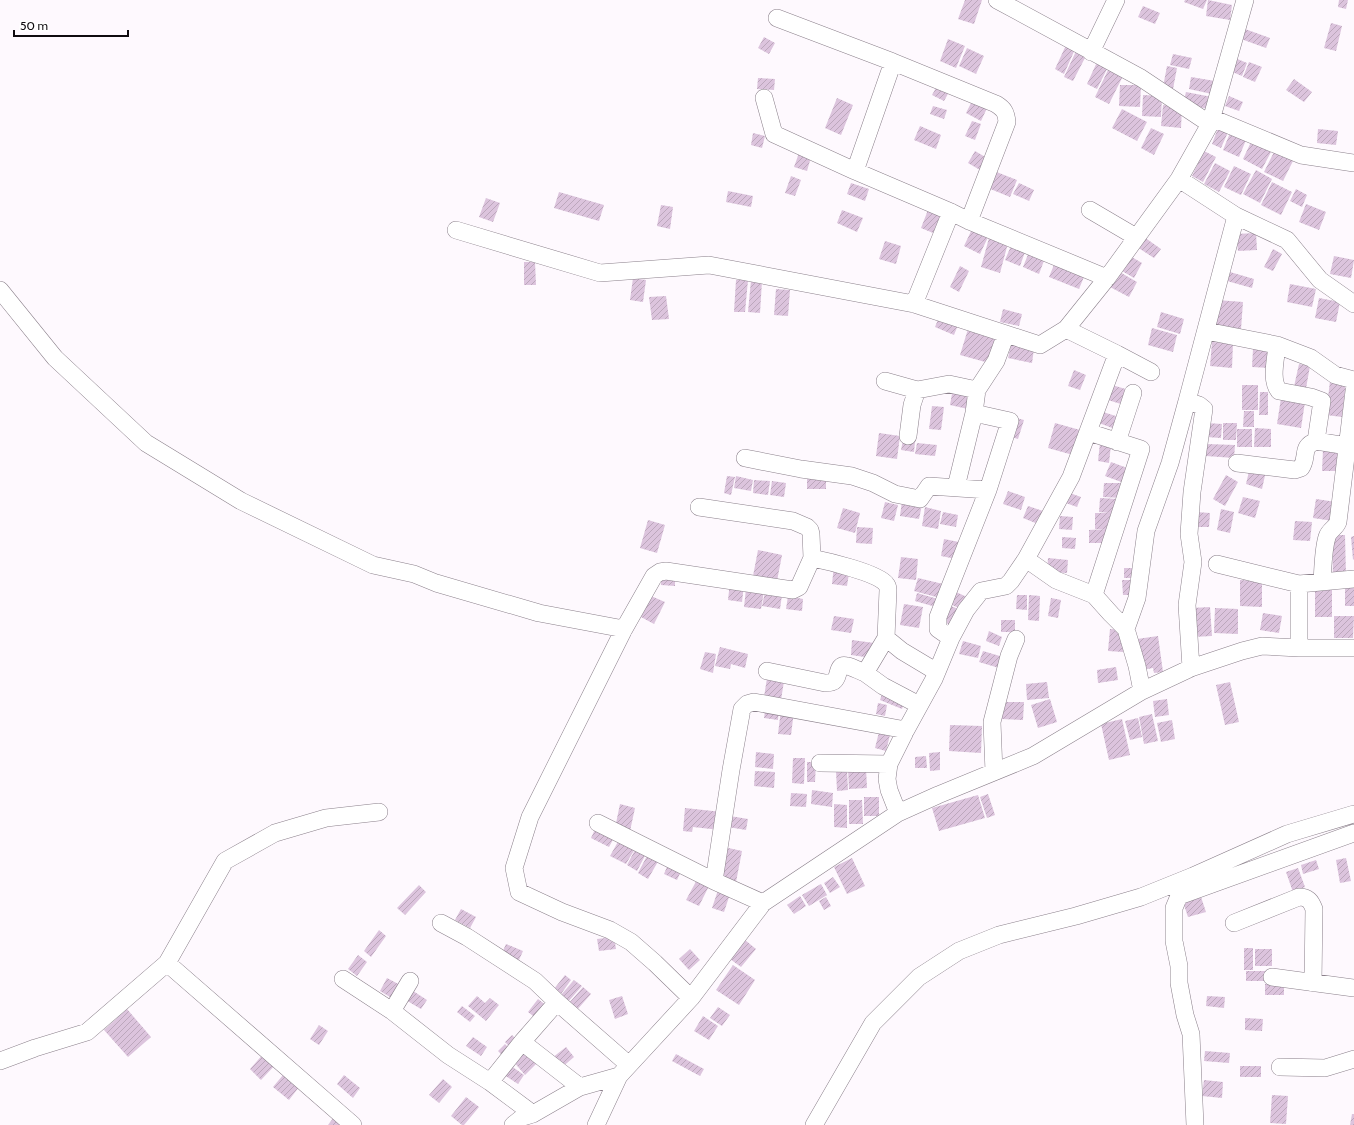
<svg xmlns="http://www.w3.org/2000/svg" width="1354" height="1125" font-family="Cabin,sans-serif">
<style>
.building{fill:url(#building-hatch)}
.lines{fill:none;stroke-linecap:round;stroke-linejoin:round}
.minor-casing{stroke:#8b808b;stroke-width:18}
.minor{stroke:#fff;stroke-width:17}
</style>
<defs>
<pattern id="building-hatch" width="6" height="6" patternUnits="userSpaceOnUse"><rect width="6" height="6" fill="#dcc4dd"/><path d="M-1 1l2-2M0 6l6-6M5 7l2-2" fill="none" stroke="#bca7bc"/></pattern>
</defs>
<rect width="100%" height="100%" fill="#fef9fe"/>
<path class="building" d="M965,0H982L974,24L958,19Z
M1185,0H1207L1203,9L1184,2Z
M1208,0L1232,5L1230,20L1206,16Z
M1339,0H1348L1346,9L1338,7Z
M1143,6L1160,13L1155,24L1138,17Z
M1331,23L1342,26L1336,51L1324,48Z
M1245,29L1270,38L1266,48L1241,39Z
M764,37L775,43L769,54L758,48Z
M948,39L965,46L956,68L940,61Z
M1067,43L1076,47L1064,74L1055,69Z
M967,48L984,56L976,74L959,66Z
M1077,49L1087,54L1073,81L1064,77Z
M1173,54L1192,58L1189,69L1170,65Z
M1235,58L1247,63L1242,76L1230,71Z
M1097,62L1108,67L1097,89L1087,84Z
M1249,62L1262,67L1255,82L1243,77Z
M1167,66L1177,68L1173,89L1163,87Z
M1109,68L1123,76L1109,104L1095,97Z
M1191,77L1215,81L1212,94L1189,89Z
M758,78L775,79L774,90L757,89Z
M1294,79L1312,92L1304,102L1286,90Z
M1120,85H1141L1140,107L1119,106Z
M937,86L949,92L944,101L932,95Z
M1186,92L1212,97L1209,109L1183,104Z
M1143,95L1162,96L1161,117L1142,116Z
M1229,96L1243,102L1239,111L1225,106Z
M837,98L853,105L841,135L825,128Z
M973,99L988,106L981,121L966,113Z
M1163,105L1182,107L1181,128L1161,126Z
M933,106L947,110L944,119L930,114Z
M1122,109L1147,122L1137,141L1112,128Z
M972,121L981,124L975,140L965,136Z
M920,126L941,135L936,149L914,140Z
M1151,128L1164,134L1154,155L1141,148Z
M1218,128L1228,132L1221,148L1212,144Z
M1318,129L1338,131L1336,145L1317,143Z
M753,133L765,136L762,148L751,145Z
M1230,133L1246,140L1239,157L1223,150Z
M1251,142L1271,152L1262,169L1243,159Z
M1276,148L1295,157L1283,181L1264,172Z
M975,151L987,158L980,170L968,163Z
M1204,151L1216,157L1203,182L1192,176Z
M799,153L811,157L807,171L794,167Z
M1215,163L1230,171L1219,192L1204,184Z
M1234,166L1251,174L1241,195L1224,187Z
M1256,170L1272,179L1260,203L1243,194Z
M994,171L1017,180L1010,197L988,188Z
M791,176L801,180L795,196L785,193Z
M1272,182L1292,192L1281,215L1261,205Z
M851,183L869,189L865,201L847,194Z
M1019,183L1034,190L1029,201L1013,194Z
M1296,189L1307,195L1302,207L1290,201Z
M728,191L753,196L751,207L726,202Z
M559,192L604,205L599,221L554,208Z
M486,198L500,203L493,222L479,217Z
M1306,204L1326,212L1319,230L1299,222Z
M661,205L673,207L670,229L657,226Z
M842,210L863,218L857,232L837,223Z
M928,210L945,217L938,235L921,228Z
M974,225L990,233L980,254L964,246Z
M1256,233L1257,250L1238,251L1236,234Z
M1144,237L1161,249L1154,258L1137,247Z
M989,238L1008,243L1000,273L981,267Z
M885,241L901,246L896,264L879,259Z
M1011,246L1025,252L1020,266L1005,260Z
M1273,249L1282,254L1273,271L1264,267Z
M1029,252L1045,258L1039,274L1023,267Z
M1130,256L1142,263L1134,278L1122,271Z
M1334,256L1354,260L1351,278L1330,274Z
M1056,260L1086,272L1079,289L1049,277Z
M524,262H535L536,285H524Z
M960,266L969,271L959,292L950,287Z
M1118,271L1137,282L1129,297L1110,287Z
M1230,272L1254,279L1252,288L1227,281Z
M633,278L646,280L643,302L630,300Z
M736,280H748L745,312H734Z
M751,280L762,281L760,313L748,312Z
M1290,284L1316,289L1312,307L1287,302Z
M776,289L790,290L788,316L774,315Z
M666,296L669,319L652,320L649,297Z
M1319,298L1340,302L1336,322L1315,318Z
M1217,300L1243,302L1241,329L1215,327Z
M1003,309L1022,314L1019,326L1000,322Z
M1161,312L1184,319L1180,334L1157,327Z
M939,317L958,325L954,335L935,327Z
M1152,328L1177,335L1173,352L1148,345Z
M968,329L997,337L989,363L960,355Z
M1212,342L1233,343L1232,368L1210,366Z
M1011,345L1034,349L1032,363L1008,358Z
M1253,349L1271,350L1270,368L1252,367Z
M1299,364L1310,366L1305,394L1293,391Z
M1074,370L1086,375L1080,390L1068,386Z
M1330,381L1346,382L1342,417L1326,415Z
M1112,385L1129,390L1124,405L1108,400Z
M1242,385H1258V410H1242Z
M953,388L972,392L968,409L950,405Z
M1260,392H1268V415H1259Z
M1281,398L1305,402L1301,428L1277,424Z
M932,406L944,407L941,430L929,429Z
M1244,411H1254V427H1243Z
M1103,412L1119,417L1115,429L1099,423Z
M1016,418L1024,420L1018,439L1011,437Z
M1055,423L1080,430L1073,455L1048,448Z
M1207,423L1222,424L1221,438L1206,437Z
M1223,423H1237L1236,440H1223Z
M1255,428L1271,429V447H1254Z
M1237,429H1252V447H1237Z
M879,433L900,436L897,459L876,456Z
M903,440L915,442L914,452L901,450Z
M917,443L937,445L935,456L915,454Z
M1100,443L1111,445L1109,463L1098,461Z
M1207,444L1235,445L1234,458L1206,456Z
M1323,450L1341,451V471H1322Z
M1111,462L1130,469L1124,483L1105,476Z
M1250,467L1266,471L1262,489L1246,484Z
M1226,475L1238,482L1225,506L1213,499Z
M727,476L735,477L731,495L724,493Z
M736,476L753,480L751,491L734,488Z
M807,477H826V489H807Z
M754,480L770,481L768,495L753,493Z
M772,481L786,483L784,497L770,495Z
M1104,483H1121V498L1103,497Z
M1008,491L1025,497L1021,510L1003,504Z
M1067,492L1081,497L1077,507L1063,502Z
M1243,497L1260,501L1255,518L1238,513Z
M1100,498L1119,499L1118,512H1111V529H1095V513H1109L1099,512Z
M1316,499L1336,502L1333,521L1313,518Z
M902,501L922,505L919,519L900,516Z
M885,502L898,505L894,521L881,518Z
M1028,506L1043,511L1038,524L1023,518Z
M925,507L941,511L938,529L922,526Z
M843,508L860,513L855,533L837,528Z
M1221,509L1234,512L1230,533L1217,530Z
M943,512L958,515L956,527L940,524Z
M1196,512L1210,513L1209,527H1195Z
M1060,516L1073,517L1072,530L1059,529Z
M648,520L665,525L657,553L640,548Z
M1295,521L1312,522L1310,541L1293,540Z
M857,527L873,528L872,544L856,543Z
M1106,529L1107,543H1089V530Z
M1332,535H1345L1346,576L1333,577Z
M1354,536V559L1353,560L1351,537Z
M1062,537L1076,538L1075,549L1062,548Z
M944,539L959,542L956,559L941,556Z
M758,550L782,555L777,581L753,576Z
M901,557L918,559L916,580L898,578Z
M1048,558L1068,560L1067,573L1047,572Z
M834,565L850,567L847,586L832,584Z
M1124,568H1137V578H1124Z
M661,576L675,577V586L661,585Z
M918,578L943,584L940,598L914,591Z
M1122,580H1135V595H1123Z
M1240,580L1262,581V607L1240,606Z
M730,582L744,584L742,602L728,600Z
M1345,586H1354V606H1345Z
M1315,588H1332V617H1315Z
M746,589L764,591L761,609L744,607Z
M765,592L782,595L780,609L762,606Z
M956,592L967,597L961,609L950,604Z
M917,593L938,599L936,607L915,601Z
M1017,595H1027V610L1016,609Z
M1029,595L1040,596L1039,621L1028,620Z
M651,596L665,602L654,624L641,617Z
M788,596L803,599L802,611L786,609Z
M1051,598L1061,600L1058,618L1048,616Z
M904,604L923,607L919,628L900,625Z
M951,606L963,611L955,627L944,622Z
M1210,607L1212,636L1193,637L1192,608Z
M1215,608L1238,609V634L1214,633Z
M1263,613L1282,616L1279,633L1260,630Z
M834,616L854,619L851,633L831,630Z
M1334,616H1354L1353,638H1334Z
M1001,620H1015V632H1001Z
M1110,629L1124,630L1123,652L1108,651Z
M989,631L1002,637L999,646L986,641Z
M1158,636L1163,672L1154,673L1153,668L1142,670L1137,639Z
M852,640L874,643L872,658L851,655Z
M963,641L981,646L978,658L959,654Z
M720,647L748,654L745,668L731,664L730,669L715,666Z
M983,651L1003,657L999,668L979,662Z
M705,652L716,654L713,673L700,669Z
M1116,667L1118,680L1098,683L1097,670Z
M767,678L784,681L781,700L764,697Z
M1047,682L1049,698L1027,700L1026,684Z
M1230,682L1239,722L1225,725L1216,685Z
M883,691L905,699L902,709L880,700Z
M1050,699L1057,722L1038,728L1031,705Z
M1167,699L1169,715L1155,717L1153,701Z
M1001,702H1024L1023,720L1001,719Z
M878,703L887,705L885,716L876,714Z
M766,705L779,707L778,720L764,718Z
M781,709L794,711L791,735L778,734Z
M1152,714L1158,741L1144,744L1139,717Z
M1138,718L1142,737L1130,740L1125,721Z
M1122,719L1130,755L1109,760L1101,724Z
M1172,720L1175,739L1161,742L1157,723Z
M950,725L982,726L981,753L949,751Z
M880,728L891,731L886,751L875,748Z
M756,752L774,754L773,769L755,767Z
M940,752V770L930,771L929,753Z
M926,756L927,768H915V757Z
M793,758H805L804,784L792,783Z
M807,762H816L815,782H807Z
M866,768L867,788L849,789L848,769Z
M847,770L848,790L837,791L836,771Z
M755,771L775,772L774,788L754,786Z
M812,790L833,793L832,807L811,804Z
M791,793L807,794L806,807L790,806Z
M988,794L995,815L987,818L980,797Z
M978,795L985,818L939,831L932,808Z
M864,797H879V816H864Z
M849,800H862L863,824H849Z
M620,804L635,808L630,831L615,828Z
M834,804L847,805V828L834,827Z
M685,808L722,812L720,830L693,827L692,832L683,831Z
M730,816L748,819L746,830L728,827Z
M596,827L615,836L609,847L591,838Z
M620,838L636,847L626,864L610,856Z
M637,846L647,852L637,871L627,865Z
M724,847L742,851L736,882L717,878Z
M649,852L660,858L648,879L638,873Z
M852,858L865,886L847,894L834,867Z
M1346,858L1351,881L1340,883L1336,860Z
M1316,860L1319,869L1303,874L1301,865Z
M669,862L682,869L677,880L664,874Z
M1298,868L1305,887L1293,892L1286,872Z
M699,876L711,882L699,906L686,900Z
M833,877L840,887L830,893L824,883Z
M821,884L827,895L809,906L802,895Z
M419,885L426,892L405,915L397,908Z
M718,890L730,894L724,912L712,908Z
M800,896L806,906L794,914L787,905Z
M826,897L831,906L824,910L819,901Z
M1201,897L1206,912L1188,917L1183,902Z
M461,909L476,917L470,928L455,920Z
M379,930L386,936L371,957L364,951Z
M614,937L616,949L599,951L597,939Z
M745,940L756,949L741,967L730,959Z
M506,944L523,951L519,960L502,953Z
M1244,948H1253V970H1244Z
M690,949L700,960L689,970L679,959Z
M1255,949H1272V966H1255Z
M358,955L367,962L357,976L348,969Z
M733,965L755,980L739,1005L716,990Z
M1246,971H1267V981H1246Z
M565,975L571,980L561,994L554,989Z
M387,978L402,986L395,1000L380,991Z
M574,980L582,986L567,1003L560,996Z
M1265,984H1284V995H1265Z
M583,987L591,994L576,1011L568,1004Z
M410,989L427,1000L421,1009L404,999Z
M477,996L485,1003L490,998L499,1005L486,1021L468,1006Z
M622,996L628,1014L615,1019L609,1000Z
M1207,996L1225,997L1224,1008L1206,1006Z
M538,999L547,1006L537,1019L528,1012Z
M462,1006L475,1016L470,1022L457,1012Z
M718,1007L730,1015L722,1026L710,1018Z
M127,1009L151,1037L128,1057L104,1030Z
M703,1016L718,1026L709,1040L694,1031Z
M1245,1018L1263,1019L1262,1031L1245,1030Z
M319,1025L328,1031L319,1045L310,1039Z
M512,1035L520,1043L513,1050L505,1042Z
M473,1037L487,1047L481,1056L466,1046Z
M505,1044L511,1050L504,1057L498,1051Z
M566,1047L574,1057L560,1069L552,1058Z
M526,1049L538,1062L525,1075L513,1061Z
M1205,1051L1230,1053L1229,1063L1204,1061Z
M265,1052L277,1063L261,1080L250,1069Z
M676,1054L704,1069L700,1076L672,1061Z
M507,1063L524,1075L518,1084L501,1073Z
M1240,1066H1261V1077H1240Z
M288,1069L303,1082L289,1100L273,1087Z
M344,1075L360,1088L353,1098L337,1084Z
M443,1079L452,1087L439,1103L429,1095Z
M1204,1080L1223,1082L1222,1098L1202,1096Z
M1272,1095L1288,1096L1286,1124L1270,1123Z
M466,1097L479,1107L464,1125H462L451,1116Z
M337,1113L352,1125H328Z
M1352,1114H1354V1125H1350Z"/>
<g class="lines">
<defs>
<path id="minor" d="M997,0L1141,78L1210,124
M777,18L893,62L996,104C1004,109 1006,112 1007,122L969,221
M1091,52L1116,0
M764,98L774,134L855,171L951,212L969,221L1107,278
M1212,118L1301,155L1354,163
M855,171L893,62
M1179,179L1236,216L1287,240L1320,280L1354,304
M1090,210L1136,237
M456,230L600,273L709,265L914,304L1040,345L1066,329L1107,278L1179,179L1210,124L1245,0
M0,290L55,358L146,443L241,501L373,565L414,574L436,583L539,613L624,629
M914,304L951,212
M1206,331L1277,345L1311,358L1335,375L1354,380
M1277,345C1276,359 1270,380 1279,391L1311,397L1322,401L1316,441L1354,447
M1117,354L1151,372
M885,381L917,390L949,384L977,390L974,413L1010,421L988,490L938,617V629L951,638
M977,390L996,361L1006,334
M1088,432L1141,449L1094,595
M908,436L912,405L917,390
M1117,442L1133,393
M745,458L801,469L852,476L873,483L895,494L920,499L929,486L988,490
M1237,463L1295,470L1301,468C1309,456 1300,447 1316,441
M956,487L974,413
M699,507L793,521L807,527L810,530L811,534L812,558C827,561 878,573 886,584C888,586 888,588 888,590L886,638L902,651L937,672
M1026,559L1056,580L1094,595L1111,614L1126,629
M1217,564L1299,584L1354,579
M1322,582C1323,568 1323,550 1327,537C1329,530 1336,528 1338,522L1354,391
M886,638L865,673L883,686L919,705
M1299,648V584
M1191,668L1187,605L1193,562L1189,534L1192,492L1204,409L1199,405L1187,401L1236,216
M767,671L825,683C828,683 832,683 834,681C840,677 836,663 847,666C853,667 859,671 865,673
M1142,691L1137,666L1126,629L1137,598L1146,531L1170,463L1187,401
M820,763L889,764
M994,772L992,722L1009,656L1016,639
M898,813L889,790L887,779L889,764L906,730L934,679L951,638L966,610L981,591L1006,586L1011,581L1026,559L1071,477L1117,354L1066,329
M598,823L714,881L763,903
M714,881L731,770L742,709L747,704L754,702L906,730
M441,923L467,937L535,981L557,1002L629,1065
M1234,923L1299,897C1308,897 1311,901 1314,909L1313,983
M167,963L353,1125
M1272,977L1354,988
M343,979L392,1011L448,1055L490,1082L533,1114
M691,998L655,963L631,942L610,930L562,912L519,892L514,868L530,817L624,629L654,576L660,572L666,571L793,590L799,587L812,558
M392,1011L410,981
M522,1042L580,1087
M0,1061L35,1048L87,1032L167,963L225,861L275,833L326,818L379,812
M1280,1067L1325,1068L1354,1059
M490,1082L522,1042L557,1002
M513,1125L523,1117L533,1114L580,1087L619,1076
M596,1125L619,1076L691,998L763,903L898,813L938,795L1033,756L1142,691L1191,668L1242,651L1262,646L1299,648H1354
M814,1125L873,1023L919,977L959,951L999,935L1076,916L1141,897L1193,876L1287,834L1354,814
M1195,1125L1191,1034L1185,1015L1179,983V966L1174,941V908L1179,896L1354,833"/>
</defs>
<use href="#minor" class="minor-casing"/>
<use href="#minor" class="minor"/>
</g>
<path d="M14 30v6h114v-6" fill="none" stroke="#0f0b0f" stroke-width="2"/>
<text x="20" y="30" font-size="12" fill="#0f0b0f" stroke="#ffffff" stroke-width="3" paint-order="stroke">50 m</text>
</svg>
